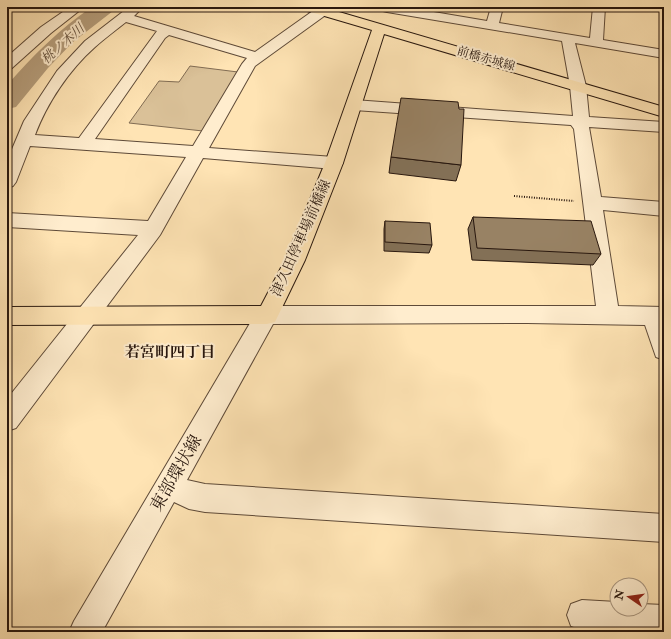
<svg xmlns="http://www.w3.org/2000/svg" width="671" height="639" font-family="'IM FELL Double Pica','Noto Serif JP',serif">
<style>
.green{fill:#dac198;stroke:#816c53}
.lines{fill:none;stroke-linecap:round;stroke-linejoin:round}
.river{fill:#b69e7c;fill-rule:evenodd}
.minor-casing{stroke:#5e4a38;stroke-width:2}
.major-casing{stroke:#28170e;stroke-width:2}
.path{stroke:#28170e;stroke-width:2;stroke-dasharray:1 1.5;stroke-linecap:butt}
.minor{fill:#ffedce;fill-rule:evenodd}
.major{fill:#ffe4b4;fill-rule:evenodd}
.wall{fill:#837056;stroke:#28170e}
.shaded-wall{fill:#6a5b46;stroke:#28170e}
.building{fill:#988264;stroke:#28170e}
.labels{text-anchor:middle;dominant-baseline:central;stroke-width:4;stroke-linejoin:round;paint-order:stroke}
.far-street-label{font-size:12px;fill:#28170e;stroke:#ffedce}
.far-water-label{font-size:13px;font-style:italic;fill:#614d3a;stroke:#ffedce}
.street-label{font-size:14px;fill:#28170e;stroke:#ffedce}
.neighbourhood-label{font-size:15px;font-weight:bold;fill:#28170e;stroke:#ffedce}
.near-street-label{font-size:17px;fill:#28170e;stroke:#ffedce}
</style>
<rect width="100%" height="100%" fill="#ffe4b4"/>
<filter id="stains"><feTurbulence type="fractalNoise" baseFrequency=".005" numOctaves="4"/><feColorMatrix values="0 0 0 0 .2 0 0 0 0 .09 0 0 0 0 .02 0 0 0 .5 -.17"/></filter>
<radialGradient id="worn" r=".72"><stop offset=".6" stop-color="#630" stop-opacity="0"/><stop offset="1" stop-color="#630" stop-opacity=".3"/></radialGradient>
<path class="green" d="M190,66L238,72L203,131L129,123L159,81L179,82Z"/>
<g class="lines">
<path class="river" d="M92,7H116L113,11L73,42L48,68L16,107L7,109L8,84C33,56 60,28 92,7Z"/>
<defs>
<path id="minor" d="M70,7H84L51,33L12,68L7,69V57L41,27Z
M129,7H143L134,16L255,52L317,8H327L328,11L327,14L255,66L209,148L334,157L340,159L343,163L340,167L334,169L203,158L160,235L16,428L7,431V399L138,235L7,227V213L148,221L186,157L30,146L16,182L13,186L7,188V161L24,121L57,71L85,41ZM126,22L157,31L79,138L35,135C47,103 69,70 95,47C105,38 116,30 126,22ZM169,35L247,58L242,64L193,146L95,139L165,38Z
M381,7H404L487,21L491,7H503L499,23L590,38L593,7H605L603,40L664,50V58L575,43L586,86L589,117L664,122V132L589,127L601,197L664,202V216L603,210L618,306L664,307V360L656,357L645,325L527,323L273,324L187,480L205,484L664,514V542L205,512L189,509L174,502L102,632H69L74,621L259,308L267,306H596L574,129L571,125L354,110L348,108L346,105L348,102L354,100L573,116L570,86L562,41L387,12L383,11Z
M582,600L617,602V609H641V604L664,605V632L582,630L571,626L567,615L571,604Z"/>
<path id="major" d="M302,7H322L664,107V117L384,34L343,163L305,260L275,322L267,324L7,325V307L261,306L285,260L325,163L372,30L304,10Z"/>
</defs>
<use href="#minor" class="minor-casing"/>
<use href="#major" class="major-casing"/>
<path class="path" d="M514,196L574,201"/>
<use href="#minor" class="minor"/>
<use href="#major" class="major"/>
</g>
<path class="wall" d="M337,7H352L348,10Z
M391,157L461,165L456,181L389,173Z
M473,217L601,254L593,265L472,260L468,229Z
M385,221L432,245L429,253L384,251V229Z"/>
<path class="shaded-wall" d="M348,7H352L348,10Z"/>
<path class="building" d="M401,98L458,102L459,109H464L461,165L391,157Z
M473,217L591,221L601,254L477,248Z
M385,221L430,223L432,245L385,242Z"/>
<g class="labels">
<g class="far-street-label">
<text transform="translate(486 59) rotate(16)">前橋赤城線</text>
</g>
<g class="far-water-label">
<text transform="translate(63 44) rotate(-42)">桃ノ木川</text>
</g>
<g class="street-label">
<text transform="translate(301 238) rotate(-66)">津久田停車場前橋線</text>
</g>
<g class="neighbourhood-label">
<text x="170" y="352">若宮町四丁目</text>
</g>
<g class="near-street-label">
<text transform="translate(176 473) rotate(-60)">東部環状線</text>
</g>
</g>
<rect width="671" height="639" fill="none" stroke="#ffe4b4" stroke-width="24"/>
<rect x="8" y="8" width="655" height="623" fill="none" stroke="#28170e" stroke-width="2"/>
<rect x="12" y="12" width="647" height="615" fill="none" stroke="#28170e"/>
<g transform="translate(629 597) rotate(283)"><circle r="19" fill="#ffedce" stroke="#a99781"/>
<path d="M0-3L7 15L0 10L-7 15Z" fill="#8f2418"/>
<text y="-6" font-size="11" font-weight="bold" text-anchor="middle" fill="#28170e">N</text>
</g>
<rect width="100%" height="100%" filter="url(#stains)"/>
<rect width="100%" height="100%" fill="url(#worn)"/>
</svg>
